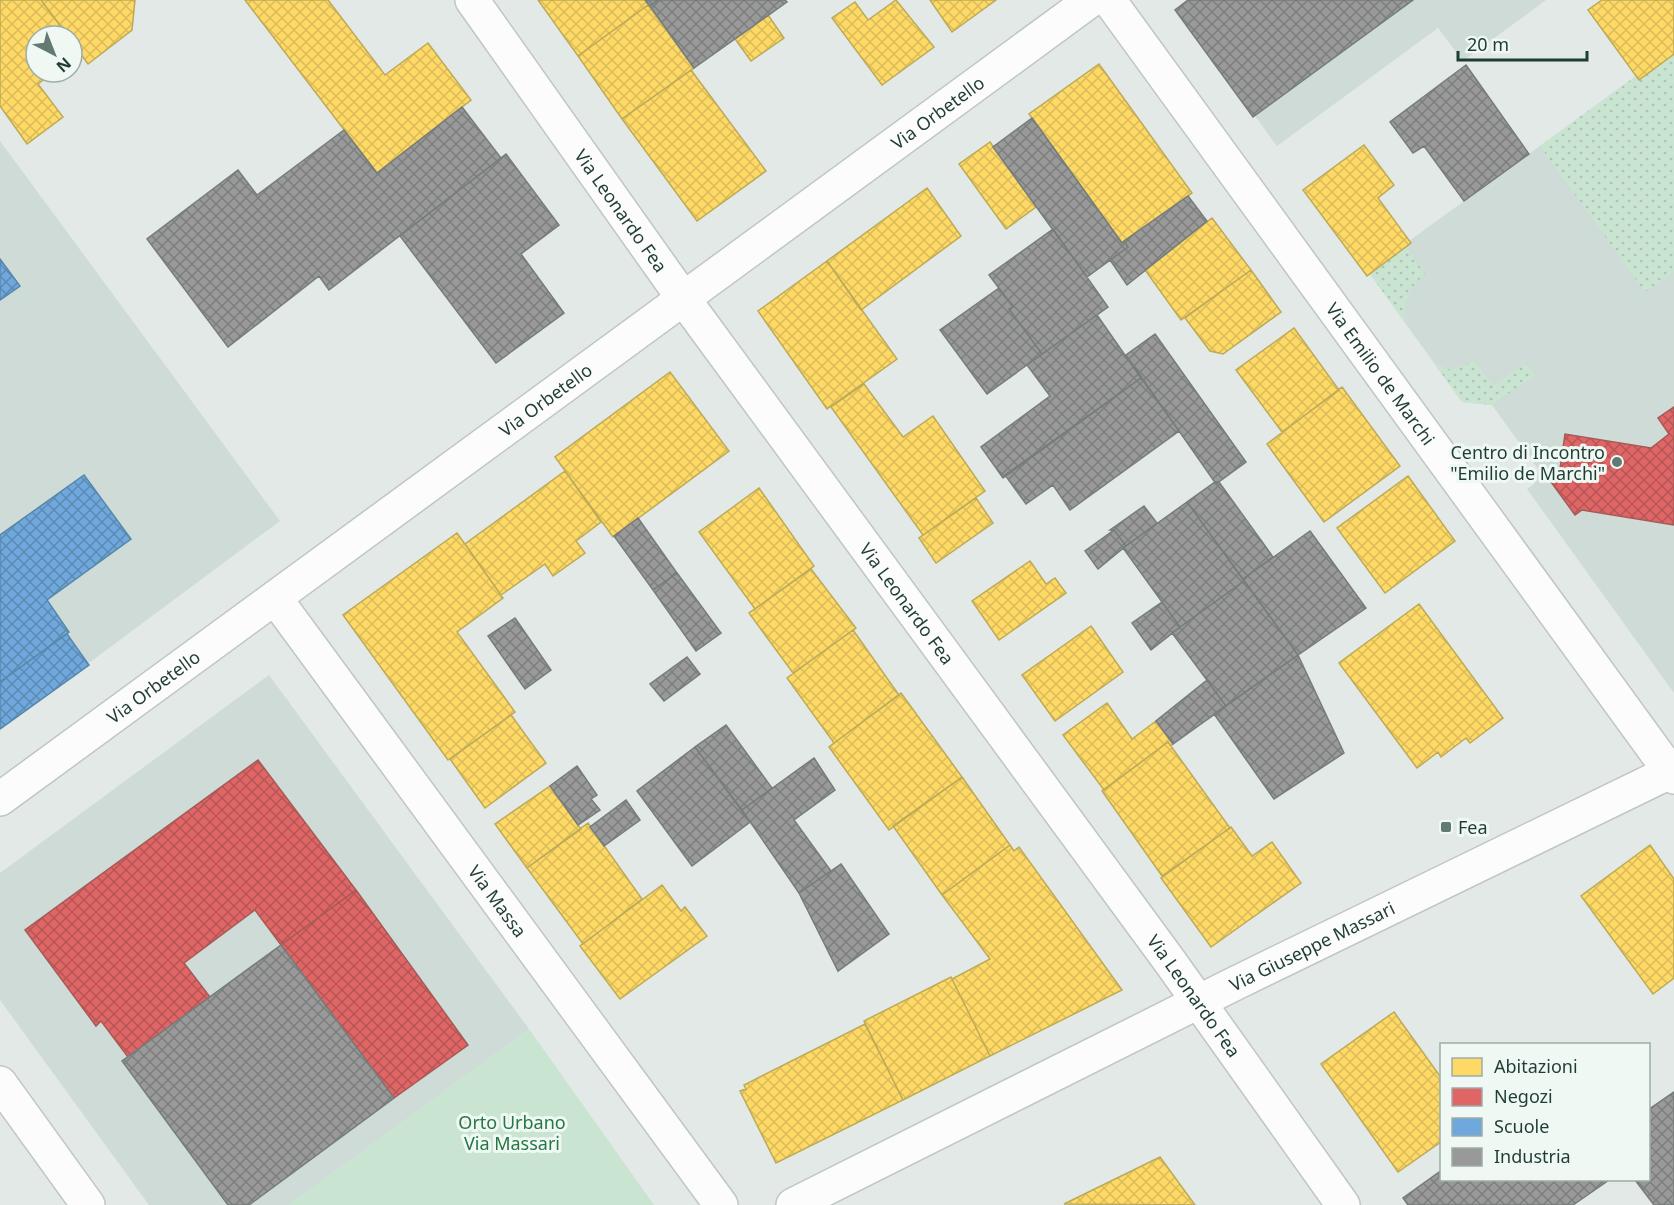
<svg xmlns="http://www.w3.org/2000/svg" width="1674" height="1205" font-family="'Noto Sans',sans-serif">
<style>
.built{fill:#cfdbd6}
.grass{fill:url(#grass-dots)}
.green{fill:#cae4d2}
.homes{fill:url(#homes-cross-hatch);stroke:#bcaa57;stroke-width:1.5}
.shops{fill:url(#shops-cross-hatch);stroke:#a65a57;stroke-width:1.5}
.schools{fill:url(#schools-cross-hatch);stroke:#5788aa;stroke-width:1.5}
.industry{fill:url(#industry-cross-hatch);stroke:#747d7b;stroke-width:1.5}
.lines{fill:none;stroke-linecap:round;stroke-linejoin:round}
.minor-casing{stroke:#bfc6c3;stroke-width:36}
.minor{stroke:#fbfcfb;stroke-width:33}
.poi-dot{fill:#637973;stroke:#f0f8f4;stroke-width:2}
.labels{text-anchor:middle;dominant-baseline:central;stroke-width:6;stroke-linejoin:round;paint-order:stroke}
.street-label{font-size:18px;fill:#1f3d35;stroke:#f0f8f4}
.poi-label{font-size:18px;fill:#1f3d35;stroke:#f0f8f4;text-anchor:end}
.park-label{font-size:18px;fill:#267744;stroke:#f0f8f4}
</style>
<defs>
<pattern id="grass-dots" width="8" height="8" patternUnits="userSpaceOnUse" patternTransform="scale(1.5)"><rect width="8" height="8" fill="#cae4d2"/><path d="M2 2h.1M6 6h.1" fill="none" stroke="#adc4b5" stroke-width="1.8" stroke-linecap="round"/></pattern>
<pattern id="homes-cross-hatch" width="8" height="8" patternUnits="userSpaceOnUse" patternTransform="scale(1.5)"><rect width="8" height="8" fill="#ffd966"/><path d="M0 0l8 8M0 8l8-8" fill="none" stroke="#dabb59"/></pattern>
<pattern id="shops-cross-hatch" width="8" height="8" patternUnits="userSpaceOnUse" patternTransform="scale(1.5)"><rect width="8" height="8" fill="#e06666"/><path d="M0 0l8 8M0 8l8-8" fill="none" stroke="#b55555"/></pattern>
<pattern id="schools-cross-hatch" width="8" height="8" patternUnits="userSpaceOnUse" patternTransform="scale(1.5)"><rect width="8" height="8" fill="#6fa8dc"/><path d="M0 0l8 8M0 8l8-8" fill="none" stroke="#5b8ab3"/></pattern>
<pattern id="industry-cross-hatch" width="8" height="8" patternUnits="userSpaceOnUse" patternTransform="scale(1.5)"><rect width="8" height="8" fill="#999"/><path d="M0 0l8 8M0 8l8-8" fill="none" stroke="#7c7e7e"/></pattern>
</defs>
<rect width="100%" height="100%" fill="#e2e9e6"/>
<path class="built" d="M1188,0H1546L1463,61L1438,28L1277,146L1255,116L1253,117L1175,10Z
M1674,54V693L1527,489L1534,484L1538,469L1492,405L1462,402L1370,274L1410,243L1409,241L1636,76L1639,79Z
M0,141L280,521L0,729Z
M269,675L529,1029L289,1205H149L0,1000V873Z"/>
<path class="grass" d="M1674,54V272L1645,292L1540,146L1636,76L1639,79Z
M1406,247L1425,274C1409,288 1403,301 1405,323L1370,274Z
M1474,361L1493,386L1526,363L1535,375L1492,405L1462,402L1434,363L1451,370Z"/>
<path class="green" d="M529,1029L654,1205H289Z"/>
<path class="homes" d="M0,0H41L68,36H36V72H54L38,84L63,117L27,144L0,106Z
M41,0H135L132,30L88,64L72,42V36H68Z
M245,0H328L385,75L428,43L471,100L377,173Z
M538,0H645L648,5L578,56Z
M896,0L934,47L882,85L832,18L855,2L868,20Z
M930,0H996L952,32Z
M1602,0H1674V54L1639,80L1588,10Z
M648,5L694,68L622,119L578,56Z
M768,15L784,38L751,61L735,39Z
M72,42L80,53L72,59Z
M1099,64L1192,193L1122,243L1029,114Z
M691,70L766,171L697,221L622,119Z
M990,142L1036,207L1006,229L959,164Z
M1364,145L1394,185L1378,198L1411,243L1367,276L1303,190Z
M927,188L961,236L861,310L827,261Z
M1212,218L1251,270L1181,320L1145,270Z
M827,261L897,359L827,409L758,311Z
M1251,270L1281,312L1223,354L1210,351L1185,318Z
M1294,328L1339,390L1282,432L1236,370Z
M670,372L729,451L613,537L555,457Z
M864,384L903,437L933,416L985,491L923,535L831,407Z
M1342,387L1400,466L1324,522L1267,444Z
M565,471L601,522L576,541L585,553L553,576L545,564L501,595L465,544Z
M1408,476L1455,541L1385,593L1337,528Z
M759,488L814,566L755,609L699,532Z
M976,498L993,523L936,563L919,538Z
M457,533L503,598L457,632L515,712L448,760L343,615Z
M1030,561L1046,584L1055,578L1066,593L999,640L972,601Z
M811,569L856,628L793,673L749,613Z
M1419,604L1503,718L1470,743L1466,738L1441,757L1438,752L1417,768L1339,663Z
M1091,626L1123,672L1055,721L1022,675Z
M853,630L899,695L834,743L787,678Z
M901,693L962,777L889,830L829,747Z
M1107,703L1132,739L1156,721L1173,744L1171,746L1168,742L1104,790L1063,735Z
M511,715L546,763L485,808L450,759Z
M1168,742L1230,828L1162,876L1102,791Z
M962,777L1010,845L942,895L893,826Z
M550,786L581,829L527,868L495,824Z
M588,823L642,899L583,944L527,868Z
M1231,827L1252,856L1272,842L1301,883L1211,947L1161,878Z
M1010,845L1014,851L1019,847L1122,990L990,1056L952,979L990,959L942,895Z
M1650,845L1674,879V978L1653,994L1581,896Z
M662,885L681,911L685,907L707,936L620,999L580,946Z
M951,977L990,1056L903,1100L864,1021Z
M1394,1012L1442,1079V1141L1398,1172L1321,1064Z
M865,1024L903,1100L776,1163L740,1091L746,1089L744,1085Z
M1160,1157L1195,1205L1064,1204Z"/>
<path class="shops" d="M1674,407V525L1582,510L1575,515L1551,482L1559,476L1565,434L1651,448L1669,434L1658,418Z
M258,760L356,890L281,945L255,910L184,963L210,997L128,1057L101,1021L96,1026L25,930Z
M356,890L468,1045L394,1098L281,945Z"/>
<path class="schools" d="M0,259L20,286L0,300Z
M84,475L131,539L47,600L69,632L0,682V535Z
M67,634L89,665L0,729V682Z"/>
<path class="industry" d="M645,0H658L650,6Z
M658,0H785L787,2L694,68L650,6Z
M1188,0H1413L1253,117L1175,10Z
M1466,65L1529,154L1464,201L1424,146L1413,153L1390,122Z
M462,107L501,158L329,290L319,276L228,347L147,239L238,170L257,195L344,130L377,173Z
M1032,118L1122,243L1124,241L1128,247L1087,277L993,147Z
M506,154L559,225L521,254L564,313L496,363L400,236Z
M1188,196L1207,221L1127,285L1110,260L1128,247L1124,241Z
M1053,229L1108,307L1042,354L1009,309L1013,307L989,275Z
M999,288L1013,307L1009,309L1042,354L987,394L940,330Z
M1097,315L1141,378L1003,478L981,447L1050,396L1027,365Z
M1155,334L1246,462L1216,484L1126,355Z
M1141,378L1179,431L1070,510L1053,485L1026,504L1005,475Z
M1215,482H1219L1273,557L1243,579L1187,502Z
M1187,502L1244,581L1180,627L1123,548Z
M1144,506L1157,523L1126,546L1114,530H1110Z
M638,518L677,573L653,590L614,536Z
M1114,530L1126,546L1098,569L1085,551Z
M1310,531L1366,608L1298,655L1243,579Z
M677,573L721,633L696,651L653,590Z
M1244,581L1298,655L1226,706L1172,633Z
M1162,602L1180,627L1151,650L1132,623Z
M515,618L551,670L525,689L488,636Z
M1298,655L1344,753L1274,799L1214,714Z
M687,657L700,674L664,701L650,684Z
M1207,680L1226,706L1173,744L1156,721Z
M726,725L772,788L742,810L695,747Z
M695,747L750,822L692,866L637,791Z
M814,758L835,790L794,820L831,871L799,893L742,810Z
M577,766L597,795L591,799L600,810L578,825L550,786Z
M626,800L640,820L604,846L590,827Z
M841,864L889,934L838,971L799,893Z
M281,945L394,1098L249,1205H228L122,1061Z
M1674,1092V1205H1654L1635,1180H1648V1110Z
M1442,1170V1180H1609L1573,1205H1408L1403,1198Z"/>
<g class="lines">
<defs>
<g id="minor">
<path id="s1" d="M472,0L683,298L1171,963L1343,1205"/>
<path id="s2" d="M1109,0L1674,777"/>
<path id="s3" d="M275,598L721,1205"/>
<path id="s4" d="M0,799L1091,0"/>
<path d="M0,1083L88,1205"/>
<path id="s5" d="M793,1205L1238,982L1674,770"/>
</g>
</defs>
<use href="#minor" class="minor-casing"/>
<use href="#minor" class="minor"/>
</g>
<g class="poi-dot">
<circle cx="1617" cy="462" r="6"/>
<rect x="1440" y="821" width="12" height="12" rx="3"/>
</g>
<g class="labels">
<g class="street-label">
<text stroke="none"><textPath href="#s4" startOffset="1162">Via Orbetello</textPath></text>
<text stroke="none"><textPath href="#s1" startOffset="258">Via Leonardo Fea</textPath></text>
<text stroke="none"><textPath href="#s2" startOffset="462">Via Emilio de Marchi</textPath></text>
<text stroke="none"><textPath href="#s4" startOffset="676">Via Orbetello</textPath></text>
<text stroke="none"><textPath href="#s1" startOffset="744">Via Leonardo Fea</textPath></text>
<text stroke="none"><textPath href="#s4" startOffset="190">Via Orbetello</textPath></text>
<text stroke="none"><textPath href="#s3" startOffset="376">Via Massa</textPath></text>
<text stroke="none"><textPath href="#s5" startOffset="580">Via Giuseppe Massari</textPath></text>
<text stroke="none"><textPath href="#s1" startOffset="1230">Via Leonardo Fea</textPath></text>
</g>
<g class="poi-label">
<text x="1605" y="452">Centro di Incontro<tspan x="1605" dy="21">"Emilio de Marchi"</tspan></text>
<text x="1458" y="827" text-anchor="start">Fea</text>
</g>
<g class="park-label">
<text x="512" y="1122">Orto Urbano<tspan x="512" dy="21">Via Massari</tspan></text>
</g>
</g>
<rect x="1440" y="1043" width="210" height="138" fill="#f0f8f4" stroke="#9cada8" stroke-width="1.5"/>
<rect x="1452" y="1058" width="30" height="18" fill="#ffd966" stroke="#9cada8" stroke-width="1.5"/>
<text x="1494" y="1073" font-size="18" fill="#1f3d35">Abitazioni</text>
<rect x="1452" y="1088" width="30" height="18" fill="#e06666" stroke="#9cada8" stroke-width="1.5"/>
<text x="1494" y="1103" font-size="18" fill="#1f3d35">Negozi</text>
<rect x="1452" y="1118" width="30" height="18" fill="#6fa8dc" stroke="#9cada8" stroke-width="1.5"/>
<text x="1494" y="1133" font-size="18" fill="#1f3d35">Scuole</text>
<rect x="1452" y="1148" width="30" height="18" fill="#999999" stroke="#9cada8" stroke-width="1.5"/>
<text x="1494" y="1163" font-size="18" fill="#1f3d35">Industria</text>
<g transform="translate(54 54) rotate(138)"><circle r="28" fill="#f0f8f4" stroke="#9cada8" stroke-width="1.5"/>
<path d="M0-4.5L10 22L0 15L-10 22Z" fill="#637973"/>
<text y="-9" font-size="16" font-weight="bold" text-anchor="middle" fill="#1f3d35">N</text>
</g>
<path d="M1458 51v9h129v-9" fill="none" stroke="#1f3d35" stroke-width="3"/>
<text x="1467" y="51" font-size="18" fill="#1f3d35" stroke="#f0f8f4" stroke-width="4.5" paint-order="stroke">20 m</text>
</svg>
